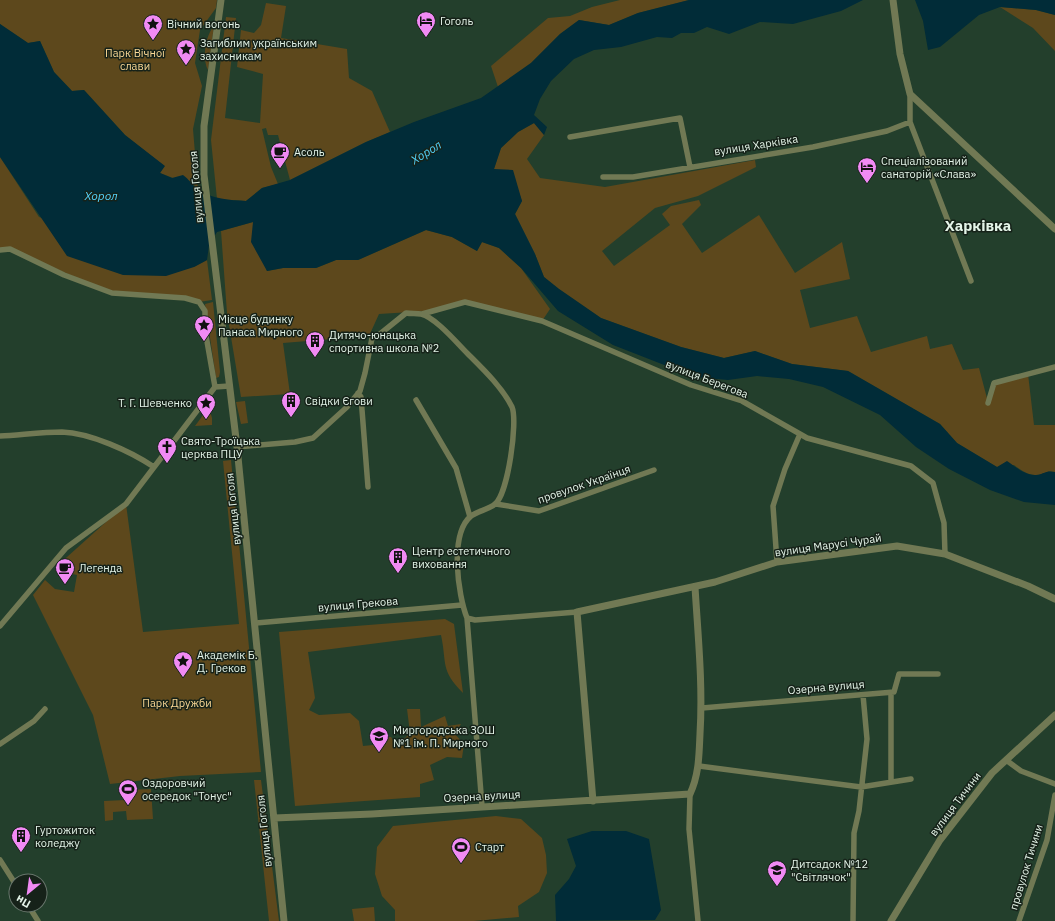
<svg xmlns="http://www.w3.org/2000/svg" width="1055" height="921" font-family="'IBM Plex Sans',sans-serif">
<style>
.green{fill:#5d481c}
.water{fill:#012c38}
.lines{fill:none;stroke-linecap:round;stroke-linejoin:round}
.minor{stroke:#717954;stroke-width:5.5}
.tertiary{stroke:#717954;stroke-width:7}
.labels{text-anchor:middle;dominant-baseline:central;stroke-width:3;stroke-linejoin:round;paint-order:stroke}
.poi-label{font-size:11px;fill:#e4f4e8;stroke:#162219;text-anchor:start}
.park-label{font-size:11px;fill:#fad895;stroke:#162219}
.street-label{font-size:11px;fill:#e4f4e8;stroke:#162219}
.water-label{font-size:12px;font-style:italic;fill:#52d1f9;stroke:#162219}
.district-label{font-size:15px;font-weight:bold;fill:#e4f4e8;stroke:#162219}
</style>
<rect width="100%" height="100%" fill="#233f2c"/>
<path class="green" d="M0,0H217L216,8L200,30L195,63L202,86L193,129L198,190L191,181L173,178L160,173L164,166L125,135L84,90L72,91L54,72L40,41L28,43L0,24Z
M620,0H689L638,13L609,25L579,20L560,34L531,63L498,87L491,66L548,18L570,16L592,7Z
M266,3L286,6L281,38L347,49L349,78L372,91L390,132L366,142L290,180L278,135H268L266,128L262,129L271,167L278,184L262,188L246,201L217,199L211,140L226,17L236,18L225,118L260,123L263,74L237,67L241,30L254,33L261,25Z
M1000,7L1036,10L1055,15V51L1033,28Z
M214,26L208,70C202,59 205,36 214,26Z
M534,123L544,135L527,159L540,178L605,187L755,160L756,167L698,196L655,208L602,251L614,266L670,225L662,214L671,206L699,200L701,205L682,224L702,253L759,215L795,273L842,242L850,279L800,290L810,328L857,316L871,352L927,336L930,349L952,344L963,370L979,368L988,402L994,383L1028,374L1034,425H1055V472C1047,470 1045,474 1037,475C1029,476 1020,470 1014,465L997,467L957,443L940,424L848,371L792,364L755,351L724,358L681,347L601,318L559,289L544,277L535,254L515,214L522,201L518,190L494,169L501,148L518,132Z
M0,157L39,217L194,267L207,260L212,300L199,302L185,298L112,293L10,249L0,250Z
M253,222L267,271L283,268H316L336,260H358L426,230L452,237L477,251L482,242L499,248L521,268L550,309L542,321L465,302L426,311L379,314L369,336L283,343L290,394L241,397L227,313L221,231Z
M213,302L220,372L219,377L216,378L205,304Z
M245,401L248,423L241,424L236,402Z
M206,411H210L212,418V425L195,426Z
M231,460L261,772L180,776L110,784L93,715L33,595L45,580L55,589L74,592L77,575L63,572L57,566L126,504L143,632L239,624L223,461Z
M445,619L454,624L463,693C440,670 447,663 441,635L308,652L315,698L309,710L319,715L350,713L359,721L363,746L373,745L376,737H391L397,746L410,733L407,709H420L421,727L445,716L448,726L461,724L455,734L464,744L462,758L447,757L430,765L434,780L420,784V797L295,806L279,632Z
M254,780H261L279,921H269Z
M151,789L153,819L127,820L126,811L113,812V820L105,821L104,801L125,800V790Z
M496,816L521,819L542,838L546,855L547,873L539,892L518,906L519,917L474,921H395V910L382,896L375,874L377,847L393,826Z
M374,907L375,921H354L352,909Z"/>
<path class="water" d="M689,0H863L841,11L793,24L760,22L729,34L707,27L694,33H681L672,38L657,37L621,47L594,50L574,59L551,81L540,99L534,115L547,127L544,135L534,123L518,132L501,148L494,169L513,170L522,201L515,214L535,254L544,277L559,289L601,318L681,347L724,358L755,351L792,364L848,371L940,424L957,443L997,467L1007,461C1015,466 1025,476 1036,475C1045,474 1045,470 1055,472V505L1024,502L990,490L949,469L916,447L880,415L823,387L789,379L757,376L728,380L695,377L613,345L558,311L521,268L499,248L482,242L477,251L452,237L426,230L358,260H336L316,268H283L267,271L251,242L253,222L217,232L209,245L207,260L194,267L166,276L123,275L67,256L0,157V24L28,43L40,41L54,72L72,91L84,90L125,135L165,166L160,173L172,178L183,175C189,179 193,187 199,190C213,199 229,200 246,201L262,188L290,180L366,142L414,122L481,98L531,63L560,34L579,20L609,25L638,13Z
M915,0H1055V15L1036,10L1000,7L979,15L940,47L928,50L923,21Z
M592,831H626L649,839L661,910L655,920L556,921L555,895L569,879L576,866L567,839Z"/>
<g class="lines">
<path class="minor" d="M910,94V122L971,281
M570,137L680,118L690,167
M603,177H633L813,147L887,131L910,122
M0,250L10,249L64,275L112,293L185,298L199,302L205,311V330L215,387
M422,314L465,302L542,321L691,385L742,401L807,438L911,466L933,483L944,523L945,554
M358,393L361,397L368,487
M416,400L456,468L470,517
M988,403L994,383L1055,367
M0,436C20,435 42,432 62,432C90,433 130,451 154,467
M237,447L295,442L313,438L347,407L360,391L365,373L372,338L380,334L406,313C411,314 417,313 421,314C435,317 457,343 467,353C483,369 502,387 512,407C518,421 508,494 495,504C490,509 478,511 471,516C449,534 458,595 467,618L482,806
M496,504L539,511L654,470
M777,562L773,506L785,469L800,434
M467,618L475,620L577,612
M256,623L462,605
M0,626L66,548L126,504L215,387L229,386
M702,708L894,692L899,674H938
M0,744L34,721L45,709
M1006,760L1021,771L1055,784
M699,766L861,787L911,779
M891,782V693
M690,794L689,829L698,921
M0,860L16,885
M28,905L38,921
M853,921L854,833L859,811L867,739L863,695
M1019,921L1047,840L1055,795"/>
<path class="tertiary" d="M221,0L204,126V175L237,447L284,921
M893,0L900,54L910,94L1055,229
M593,801L577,612L715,582L777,562L897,546L945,554L1028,586L1055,599
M274,818L372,814L690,794C699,775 699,755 700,734C703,685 698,636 695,587
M891,921L940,840L992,773L1055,715"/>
</g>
<defs>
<symbol id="hotel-pin" viewBox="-11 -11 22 30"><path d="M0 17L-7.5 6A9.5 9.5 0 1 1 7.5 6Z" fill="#f18af4" stroke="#162219"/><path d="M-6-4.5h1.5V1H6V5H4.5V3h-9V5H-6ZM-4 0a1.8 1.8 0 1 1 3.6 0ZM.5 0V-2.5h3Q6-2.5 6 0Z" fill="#111"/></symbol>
<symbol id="sight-pin" viewBox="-11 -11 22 30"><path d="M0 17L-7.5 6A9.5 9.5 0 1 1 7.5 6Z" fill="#f18af4" stroke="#162219"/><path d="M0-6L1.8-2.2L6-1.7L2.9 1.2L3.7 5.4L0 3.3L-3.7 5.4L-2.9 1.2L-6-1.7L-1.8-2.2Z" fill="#111"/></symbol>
<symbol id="cafe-pin" viewBox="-11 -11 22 30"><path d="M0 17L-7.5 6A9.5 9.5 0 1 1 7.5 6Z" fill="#f18af4" stroke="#162219"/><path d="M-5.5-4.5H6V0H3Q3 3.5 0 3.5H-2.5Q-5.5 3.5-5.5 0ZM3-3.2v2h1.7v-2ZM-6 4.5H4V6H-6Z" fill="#111"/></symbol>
<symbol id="building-pin" viewBox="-11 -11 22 30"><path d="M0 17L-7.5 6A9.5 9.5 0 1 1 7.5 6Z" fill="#f18af4" stroke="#162219"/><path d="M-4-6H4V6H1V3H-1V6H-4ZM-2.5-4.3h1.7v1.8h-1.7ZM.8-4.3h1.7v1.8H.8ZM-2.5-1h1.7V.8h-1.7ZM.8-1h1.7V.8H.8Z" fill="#111"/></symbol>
<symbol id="church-pin" viewBox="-11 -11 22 30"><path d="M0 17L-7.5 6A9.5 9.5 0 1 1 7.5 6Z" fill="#f18af4" stroke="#162219"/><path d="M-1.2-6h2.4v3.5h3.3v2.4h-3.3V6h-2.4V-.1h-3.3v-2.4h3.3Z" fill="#111"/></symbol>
<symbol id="school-pin" viewBox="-11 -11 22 30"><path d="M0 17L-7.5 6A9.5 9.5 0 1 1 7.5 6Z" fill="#f18af4" stroke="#162219"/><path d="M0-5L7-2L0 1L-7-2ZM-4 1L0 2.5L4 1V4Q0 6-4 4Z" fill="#111"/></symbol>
<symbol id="stadium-pin" viewBox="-11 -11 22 30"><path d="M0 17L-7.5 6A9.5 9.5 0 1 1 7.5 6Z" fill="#f18af4" stroke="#162219"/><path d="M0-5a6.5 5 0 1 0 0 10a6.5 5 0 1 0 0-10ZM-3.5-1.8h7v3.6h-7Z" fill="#111"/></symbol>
</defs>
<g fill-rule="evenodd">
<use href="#hotel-pin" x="415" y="10" width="22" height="30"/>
<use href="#sight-pin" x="142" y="13" width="22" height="30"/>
<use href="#sight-pin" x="175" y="38" width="22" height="30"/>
<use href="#cafe-pin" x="269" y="141" width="22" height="30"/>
<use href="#hotel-pin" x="856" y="156" width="22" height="30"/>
<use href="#sight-pin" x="193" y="314" width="22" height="30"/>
<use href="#building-pin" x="304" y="330" width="22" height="30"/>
<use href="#building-pin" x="280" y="390" width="22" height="30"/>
<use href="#sight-pin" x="195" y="392" width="22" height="30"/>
<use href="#church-pin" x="156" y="436" width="22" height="30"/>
<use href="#building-pin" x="387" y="546" width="22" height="30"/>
<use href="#cafe-pin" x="54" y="557" width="22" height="30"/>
<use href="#sight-pin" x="172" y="650" width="22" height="30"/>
<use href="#school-pin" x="368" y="725" width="22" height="30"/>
<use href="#stadium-pin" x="117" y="778" width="22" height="30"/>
<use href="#building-pin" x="10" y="825" width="22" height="30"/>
<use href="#stadium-pin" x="450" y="836" width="22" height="30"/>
<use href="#school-pin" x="766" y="859" width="22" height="30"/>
</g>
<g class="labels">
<g class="poi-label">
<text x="440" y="21">Гоголь</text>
<text x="167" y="24">Вічний вогонь</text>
<text x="200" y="43">Загиблим українським<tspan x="200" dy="13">захисникам</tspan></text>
<text x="294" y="152">Асоль</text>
<text x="881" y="161">Спеціалізований<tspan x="881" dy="13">санаторій «Слава»</tspan></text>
<text x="218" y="319">Місце будинку<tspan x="218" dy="13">Панаса Мирного</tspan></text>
<text x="329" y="335">Дитячо-юнацька<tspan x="329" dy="13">спортивна школа №2</tspan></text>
<text x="305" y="401">Свідки Єгови</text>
<text x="192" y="403" text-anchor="end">Т. Г. Шевченко</text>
<text x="181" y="441">Свято-Троїцька<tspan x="181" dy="13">церква ПЦУ</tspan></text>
<text x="412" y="551">Центр естетичного<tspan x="412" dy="13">виховання</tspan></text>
<text x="79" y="568">Легенда</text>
<text x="197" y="655">Академік Б.<tspan x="197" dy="13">Д. Греков</tspan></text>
<text x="393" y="730">Миргородська ЗОШ<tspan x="393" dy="13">№1 ім. П. Мирного</tspan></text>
<text x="142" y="783">Оздоровчий<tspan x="142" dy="13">осередок "Тонус"</tspan></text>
<text x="35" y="830">Гуртожиток<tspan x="35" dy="13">коледжу</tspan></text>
<text x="475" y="847">Старт</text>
<text x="791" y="864">Дитсадок №12<tspan x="791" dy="13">"Світлячок"</tspan></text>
</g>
<g class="park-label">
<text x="135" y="53">Парк Вічної<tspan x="135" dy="13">слави</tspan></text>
<text x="177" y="703">Парк Дружби</text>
</g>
<g class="street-label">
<text transform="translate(756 145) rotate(-9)">вулиця Харківка</text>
<text transform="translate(196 187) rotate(-95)">вулиця Гоголя</text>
<text transform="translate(707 379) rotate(21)">вулиця Берегова</text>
<text transform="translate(584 484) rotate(-19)">провулок Українця</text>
<text transform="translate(233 509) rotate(-96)">вулиця Гоголя</text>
<text transform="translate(828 545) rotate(-8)">вулиця Марусі Чурай</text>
<text transform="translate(358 604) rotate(-5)">вулиця Грекова</text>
<text transform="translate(826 687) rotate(-5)">Озерна вулиця</text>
<text transform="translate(482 796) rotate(-3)">Озерна вулиця</text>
<text transform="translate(955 804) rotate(-53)">вулиця Тичини</text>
<text transform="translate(264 831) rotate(-96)">вулиця Гоголя</text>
<text transform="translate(1026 867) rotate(-73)">провулок Тичини</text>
</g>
<g class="water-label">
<text transform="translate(426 152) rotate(-32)">Хорол</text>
<text x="101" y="195">Хорол</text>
</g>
<g class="district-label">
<text x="978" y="225">Харківка</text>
</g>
</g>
<g transform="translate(28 893) rotate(209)"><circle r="19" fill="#162219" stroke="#68766c"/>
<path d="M0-3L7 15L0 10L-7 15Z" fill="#f18af4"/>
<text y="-6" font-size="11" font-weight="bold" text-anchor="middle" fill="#e4f4e8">Пн</text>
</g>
</svg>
